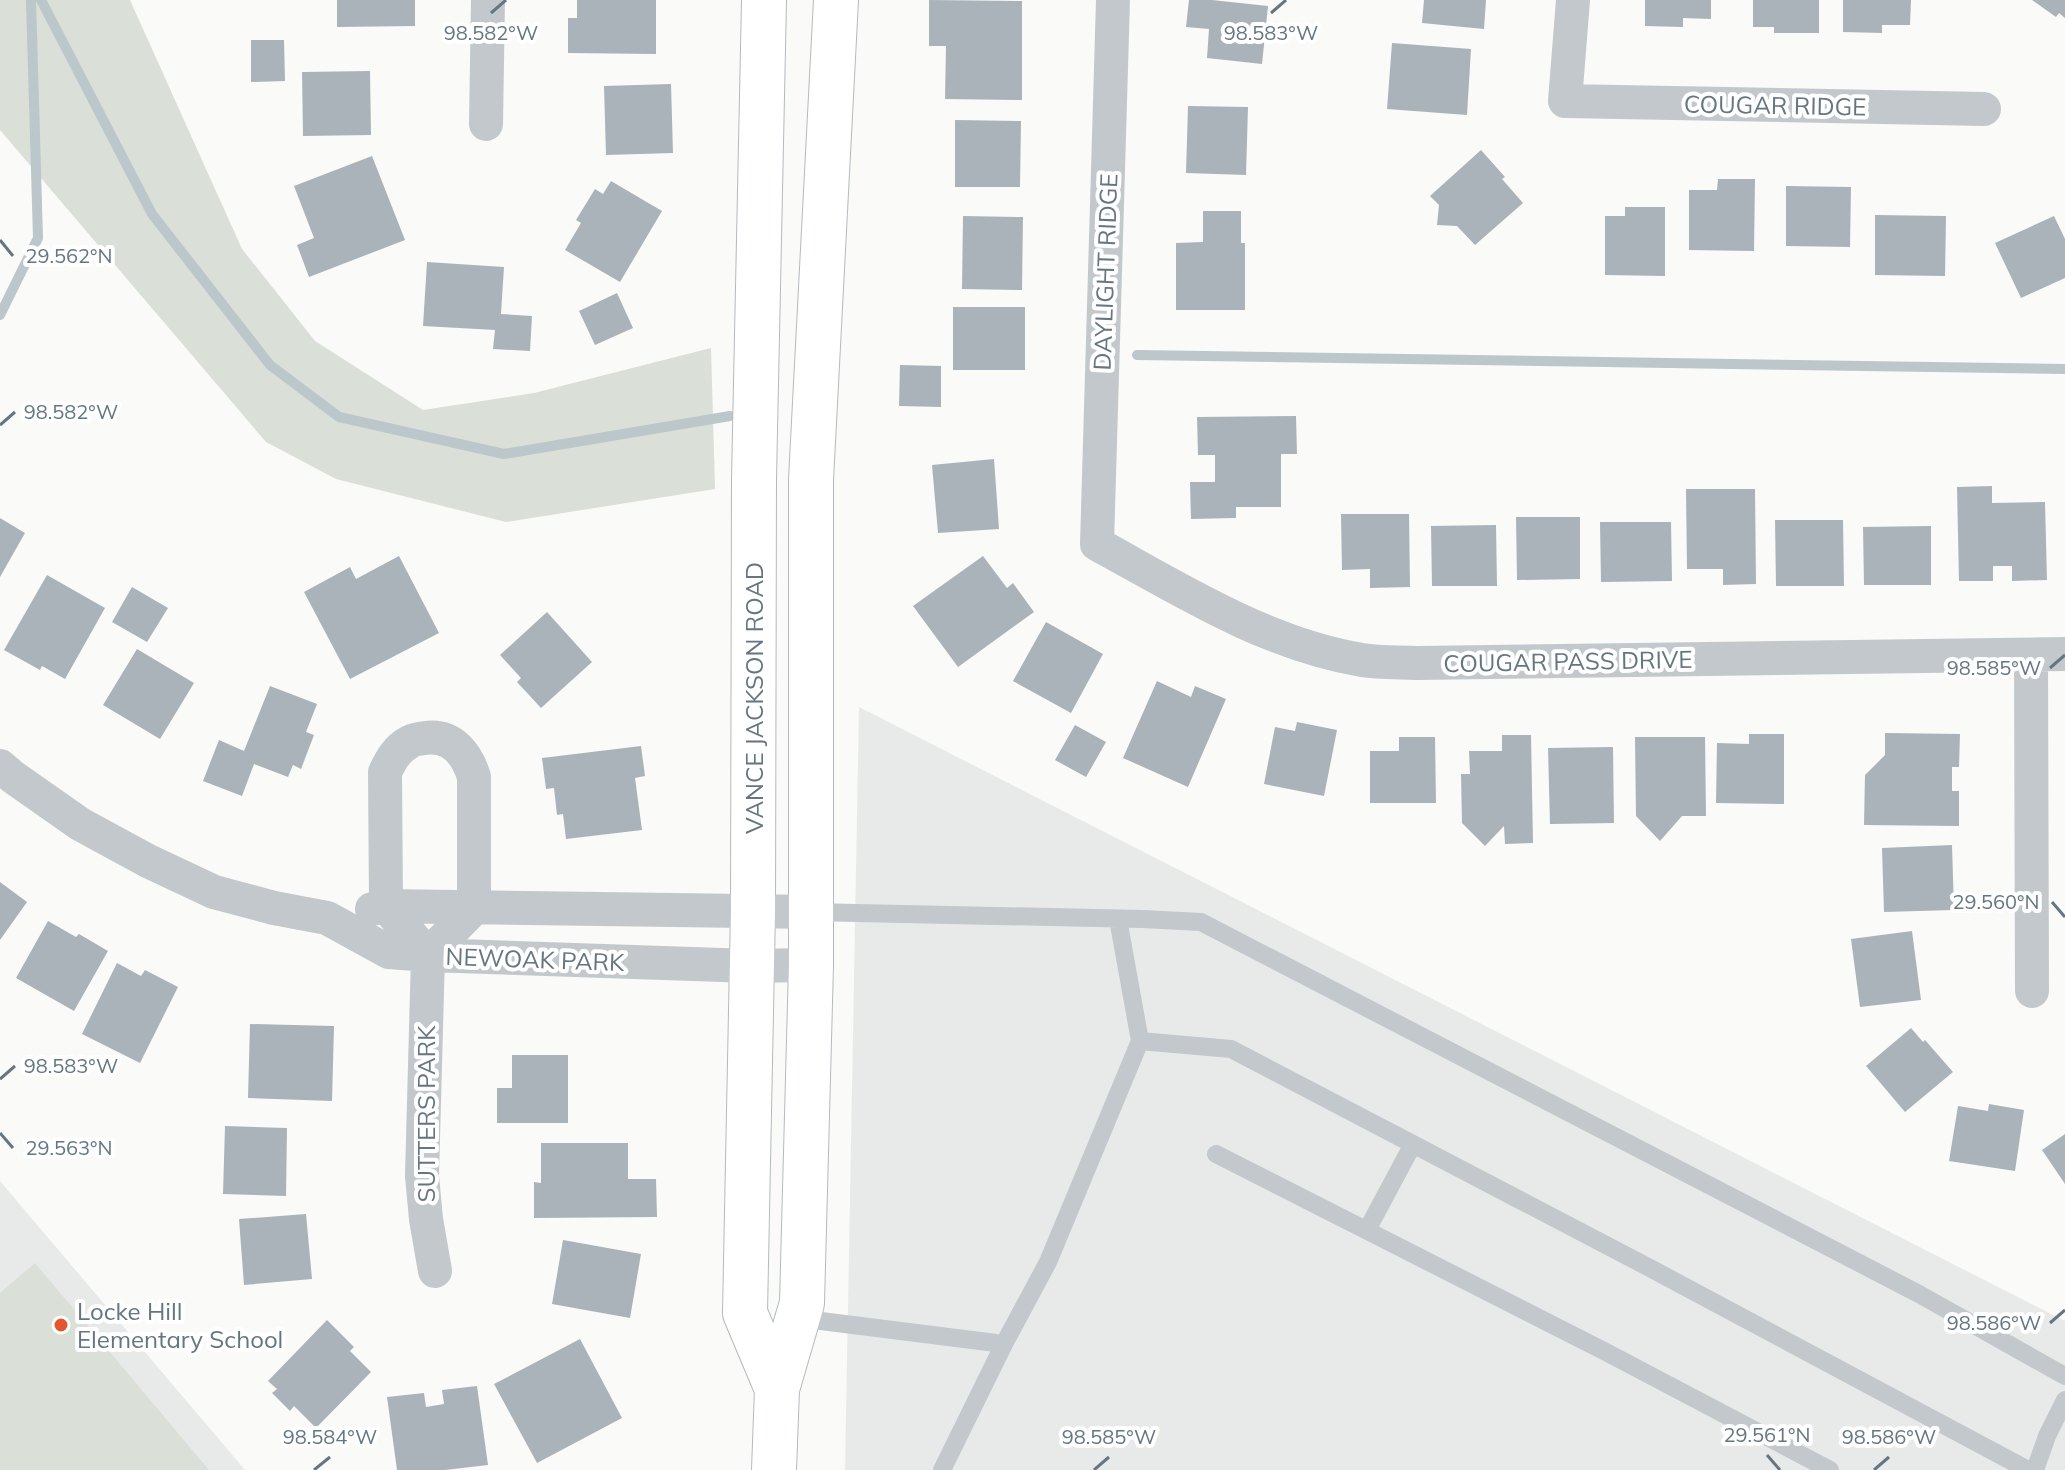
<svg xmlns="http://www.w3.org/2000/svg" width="2065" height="1470" font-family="Mulish,sans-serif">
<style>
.built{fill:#e8e9e9}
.green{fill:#dadfd7}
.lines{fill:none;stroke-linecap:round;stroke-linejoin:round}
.stream{stroke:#bbc7cb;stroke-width:10}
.building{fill:#aab3b9}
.secondary-casing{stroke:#b3babf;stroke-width:46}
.lane{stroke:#c3c8cc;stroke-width:18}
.street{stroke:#c3c8cc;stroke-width:34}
.secondary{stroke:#fff;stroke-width:44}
.ticks{fill:none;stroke:#657683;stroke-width:3}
.poi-dot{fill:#e4572e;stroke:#fff;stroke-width:3}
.labels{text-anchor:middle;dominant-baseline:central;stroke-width:8;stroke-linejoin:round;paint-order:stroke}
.street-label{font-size:24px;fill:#657683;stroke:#fff}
.poi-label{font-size:24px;fill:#657683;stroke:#fff;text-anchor:start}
.ticks-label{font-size:20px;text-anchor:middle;fill:#657683;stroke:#fff;stroke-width:8;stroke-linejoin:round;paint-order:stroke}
</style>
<rect width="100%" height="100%" fill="#fafaf8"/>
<path class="built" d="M859,707L2065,1321V1470H845Z
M0,1181L245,1470H0Z"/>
<path class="green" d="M0,0H130L242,249L315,341L423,410L534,393L711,348L715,489L506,522L336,479L266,442L0,130Z
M35,1263L209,1470H0V1293Z"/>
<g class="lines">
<path class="stream" d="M41,0L152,214L270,365L339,417L504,454L730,416
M0,315L38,238L31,0
M1137,355L2065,369"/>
</g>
<path class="building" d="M337,0H415V26L337,27Z
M577,0H656V54L568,53V18H577Z
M929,0L1022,1V100L945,99L946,46H929Z
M1189,0H1212L1268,6L1262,64L1207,58L1209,29L1186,27Z
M1424,0H1486L1484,29L1422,23Z
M1645,0H1711V19L1683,18V27L1645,26Z
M1753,0H1819V33H1774V27H1753Z
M1843,0H1911L1910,25H1882V33L1843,32Z
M2032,0H2065V18L2059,13L2056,17Z
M251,40H284L285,81L251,82Z
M1392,43L1471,49L1467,115L1387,109Z
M370,71L371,135L303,136L302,72Z
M671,84L673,153L606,155L604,86Z
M1188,106L1248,107L1246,175L1186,173Z
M955,120L1021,121L1020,187H955Z
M1481,150L1505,177L1502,179L1523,203L1475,245L1457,226L1437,225L1439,205L1430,196Z
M372,156L405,240L309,277L297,245L314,238L294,186Z
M1718,179H1755L1754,251L1689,250V190H1717Z
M611,181L662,211L620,282L565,250L581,223L576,220L595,189L603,194Z
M1786,186L1851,187L1850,247L1786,246Z
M1625,207H1665V276L1605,275V216H1625Z
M1203,211H1241V243H1245V310H1176V243L1203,242Z
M1875,215L1946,216L1945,276L1875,275Z
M963,216L1023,217L1022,290L962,289Z
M2054,216L2065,239V278L2021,298L1995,243Z
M427,262L504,267L501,314L532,316L530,351L493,349L495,330L423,326Z
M617,293L633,328L595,345L579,311Z
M953,307H1025V370H953Z
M900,365L941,366V407L899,406Z
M1296,416L1297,454H1281V507H1236V518L1191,519L1190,482H1215V455H1198L1197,417Z
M994,459L999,529L938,533L932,465Z
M1992,486V503L2045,502L2047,580L2012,581V566H1993V581H1959L1957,487Z
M1686,489H1755L1756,584L1723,585V569H1687Z
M1341,514H1409L1410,587L1370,588V569L1342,570Z
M1516,517H1580V579L1517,580Z
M0,518L25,533L0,577Z
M1775,520H1843L1844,586H1776Z
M1600,522H1671L1672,581L1601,582Z
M1496,525L1497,586H1432L1431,526Z
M1931,526V585H1864L1863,527Z
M399,556L439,633L350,679L304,592L350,567L356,579Z
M983,556L1007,588L1013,583L1034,612L958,667L913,606Z
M47,575L105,608L65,679L42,666L40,670L4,650Z
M132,587L168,608L147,642L112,622Z
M547,612L592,662L541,708L517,682L521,678L500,655Z
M1046,622L1103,654L1071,713L1013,681Z
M137,649L194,683L160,739L103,705Z
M1157,681L1191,697L1195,686L1226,699L1188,787L1123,758Z
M270,686L317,704L306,732L314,735L301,769L293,765L288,777L254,764L242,796L203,781L219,740L244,751Z
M1297,722L1337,730L1324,796L1264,784L1275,727L1295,731Z
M1075,725L1106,742L1086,777L1055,760Z
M1885,733L1960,734L1959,767H1952V791H1959V826L1864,825L1865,775L1885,755Z
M1749,734H1784V804L1716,803L1717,743L1749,744Z
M1502,735H1531L1533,843L1505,844L1504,826L1485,846L1462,823L1461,774H1470L1469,751H1502Z
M1399,737H1435L1436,803H1370V751H1399Z
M1635,737H1705L1706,816H1682L1660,841L1636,816Z
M641,746L645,776L635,778L642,830L566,839L563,814L557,815L554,788L546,789L542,758Z
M1613,747L1614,823L1550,824L1548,748Z
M1952,845L1954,910L1884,912L1882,848Z
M0,882L27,902L0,940Z
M48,921L76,937L79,934L108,951L74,1011L16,978Z
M1912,931L1921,1000L1860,1007L1851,939Z
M117,963L141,976L145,970L178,987L140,1063L82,1034Z
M250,1024L334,1026L332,1101L248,1098Z
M1911,1028L1923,1042L1925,1040L1953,1072L1905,1112L1866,1066Z
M512,1055H568V1123H497V1088H512Z
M1989,1104L2024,1110L2015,1171L1949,1161L1958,1106L1988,1111Z
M225,1126L287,1128L286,1196L223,1194Z
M2065,1134V1184L2042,1150Z
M541,1143H628V1179H656L657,1217L534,1218V1182L541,1183Z
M306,1214L312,1279L244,1285L239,1219Z
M563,1240L641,1254L630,1318L552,1304Z
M327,1320L354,1347L350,1351L371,1372L316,1428L294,1406L290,1411L272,1393L277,1389L268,1381Z
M580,1339L622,1418L537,1463L494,1384Z
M477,1386L488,1465L445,1470H397L387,1397L424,1393L426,1407L444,1404L442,1390Z"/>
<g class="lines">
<defs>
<path id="secondary" d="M764,0L754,479L753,911L745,1313L777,1389
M774,1470L777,1389L802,1303L811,965V480L836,0"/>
</defs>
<use href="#secondary" class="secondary-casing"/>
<path class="lane" d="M811,912L1142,919L1201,922L1919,1294L2065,1376
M1118,919L1140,1041L1231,1049L1648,1267L2028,1470
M1216,1154L1604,1351L1830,1470
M1367,1230L1413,1144
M797,1318L1004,1344
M942,1470L1004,1344L1048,1262L1140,1041
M2035,1470L2047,1436L2065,1400"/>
<path class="street" d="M1113,0L1097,544C1181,590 1266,644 1362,660C1380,663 1400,662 1418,663L2065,654
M1573,0L1565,101L1984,109
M486,124L488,0
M2031,655L2032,991
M0,766L13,777L80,824L148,861L214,892L274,908L327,918L389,952L428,955L752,966L811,965
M372,909L386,906L811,912
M428,955L474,908V777C467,754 452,734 425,738C419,739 413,739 408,743C396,750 391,760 385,772L386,906L428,955L422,1176L426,1219L435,1271"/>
<use href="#secondary" class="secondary"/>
</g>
<path class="ticks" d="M491,13L506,0M1271,13L1286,0M0,240L13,256M0,425L15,412M2050,668L2065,655M2052,902L2065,917M0,1079L15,1066M0,1133L13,1148M2050,1323L2065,1310M1767,1455L1780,1470M314,1470L330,1457M1094,1470L1109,1457M1874,1470L1889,1457"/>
<circle class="poi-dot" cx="61" cy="1325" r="8"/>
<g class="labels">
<g class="street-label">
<text transform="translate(1775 105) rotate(1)">COUGAR RIDGE</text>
<text transform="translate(1105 272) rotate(-88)">DAYLIGHT RIDGE</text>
<text transform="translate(1568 661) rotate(-1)">COUGAR PASS DRIVE</text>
<text transform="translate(754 698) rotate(-90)">VANCE JACKSON ROAD</text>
<text transform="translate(535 959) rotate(2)">NEWOAK PARK</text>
<text transform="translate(426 1114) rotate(-90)">SUTTERS PARK</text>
</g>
<g class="poi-label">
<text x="77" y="1311">Locke Hill<tspan x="77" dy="28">Elementary School</tspan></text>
</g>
</g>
<g class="ticks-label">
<text x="1271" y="40">98.583°W</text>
<text x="491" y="40">98.582°W</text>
<text x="69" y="263">29.562°N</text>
<text x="71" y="419">98.582°W</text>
<text x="1994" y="675">98.585°W</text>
<text x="1996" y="909">29.560°N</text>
<text x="71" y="1073">98.583°W</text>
<text x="69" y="1155">29.563°N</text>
<text x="1994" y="1330">98.586°W</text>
<text x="1767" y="1442">29.561°N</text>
<text x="330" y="1444">98.584°W</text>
<text x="1109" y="1444">98.585°W</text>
<text x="1889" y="1444">98.586°W</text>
</g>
</svg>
